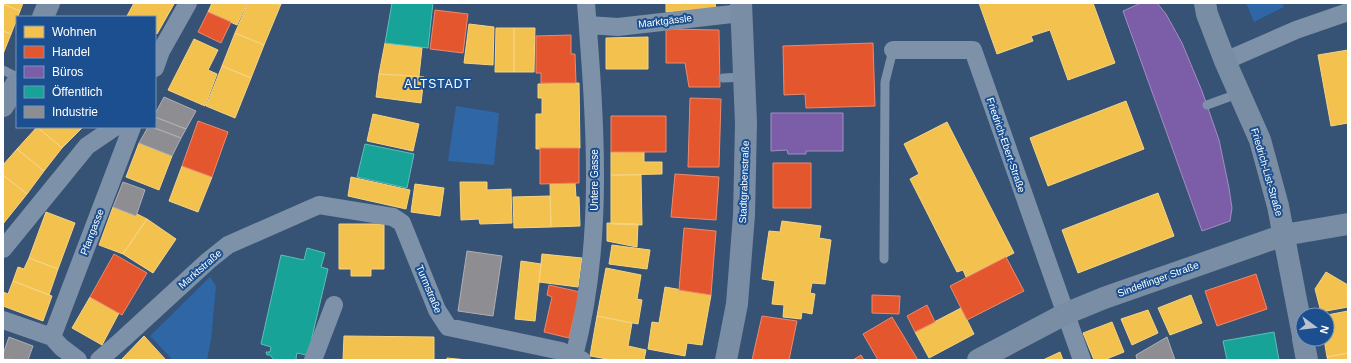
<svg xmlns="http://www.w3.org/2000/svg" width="1351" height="363" font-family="Helvetica,sans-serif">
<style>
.green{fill:#2f66a5}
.homes{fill:#f2c14e;stroke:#f6d483}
.shops{fill:#e4572e;stroke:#ec896d}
.offices{fill:#7b5ea7;stroke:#a38ec1}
.public{fill:#17a398;stroke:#5dbfb7}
.industry{fill:#8d8d92;stroke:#afafb3}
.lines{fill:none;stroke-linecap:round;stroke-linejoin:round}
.service{stroke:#7d92a8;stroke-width:9}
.minor{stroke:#7d92a8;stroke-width:18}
.secondary{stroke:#798da4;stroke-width:22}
.labels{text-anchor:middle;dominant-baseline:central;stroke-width:4;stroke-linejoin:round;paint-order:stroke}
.street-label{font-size:10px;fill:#fff;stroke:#1b4f8f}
.quarter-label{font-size:12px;letter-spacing:1px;fill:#fff;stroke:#1b4f8f}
</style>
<rect width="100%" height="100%" fill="#365274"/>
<path class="green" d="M1246,3H1282L1284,7L1254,22Z
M456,106L499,113L494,165L448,161Z
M210,277L216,286L211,340L207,360H173L150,336Z"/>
<path class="homes" d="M3,3H23L20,11L3,4Z
M134,3H173L174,4L157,34L155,32V17L127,16Z
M212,3H247L237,25L208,12Z
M248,3L281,4L264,45L235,33Z
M666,3H715L716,8L666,12Z
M979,3H1093L1115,63L1068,80L1050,30L1031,36L1033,41L997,54Z
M3,4L20,11L11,34L3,31Z
M469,24L494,27L493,65L464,63Z
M496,28H514V72H495Z
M514,28H535L534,72H514Z
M3,31L11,34L3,54Z
M235,33L264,45L251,78L222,66Z
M648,37V69H606V38Z
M194,39L218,50L208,70L217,74L205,106L168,90Z
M385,43L422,48L419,76L379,74Z
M1348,50V123L1331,126L1318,55Z
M222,66L251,78L235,118L206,106Z
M379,74L424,77L421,103L376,97Z
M579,83L580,148L536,149V114H542V98H538V84Z
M1126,101L1144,149L1048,186L1030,138Z
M373,114L419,124L413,151L367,141Z
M947,122L1014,253L966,277L963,270L957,272L910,179L919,174L904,144Z
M37,127H83L62,148Z
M37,127L62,148L44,171L17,149Z
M139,143L172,156L159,190L126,177Z
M17,149L44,171L27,194L3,175V165Z
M644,151V162H662V174L611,175V152Z
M182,166L212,177L198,212L169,201Z
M3,175L27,194L3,224Z
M611,175H641L642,225L611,224Z
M351,177L410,190L406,209L348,196Z
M460,182H487V190L511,189L512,223L480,224L479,219L461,220Z
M575,183L576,197H579L580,226L551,227L550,184Z
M415,184L444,188L440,216L411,212Z
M1158,193L1174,236L1078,273L1062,230Z
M550,196L551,227L514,228L513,197Z
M113,207L136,216L137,214L147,219L123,254L99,245Z
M46,212L75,223L58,269L29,258Z
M147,219L176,239L153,273L123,254Z
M782,221L821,226L819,238L831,240L825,284L812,283L810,293L815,294L812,314L802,312L801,319L783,317L784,305L772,304L775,281L762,279L769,231L780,232Z
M607,223L638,224L637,247L607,241Z
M339,224H384V269H371V276H351V269H339Z
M612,245L650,250L647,269L609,264Z
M542,254L582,258L578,287L539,282Z
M29,258L58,269L49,295L13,281L18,267L24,269Z
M521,261L541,264L535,321L515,319Z
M606,268L641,275L637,299L642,300L638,324L597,316Z
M1326,272L1348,285L1347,293L1348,307L1321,312L1315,289Z
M13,281L52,296L43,321L3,306V292L8,294Z
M665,287L711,295L702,345L687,343L685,356L648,349L652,322L659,323Z
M1191,295L1202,323L1170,335L1158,308Z
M90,297L119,313L102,345L72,328Z
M961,308L974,334L929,358L915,332Z
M1148,310L1158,333L1132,345L1121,319Z
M1348,311V353L1327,357L1324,339H1327V315Z
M597,316L632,323L628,346L646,350L644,360H613L590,356Z
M1112,322L1124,352L1104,360H1094L1083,333Z
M144,336L166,360H121Z
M344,336L434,337V360H343Z
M1060,352L1063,360H1043Z
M1348,353V360H1328L1327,357Z
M447,358L468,360H447Z"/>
<path class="shops" d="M435,10L468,14L463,53L430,49Z
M208,12L231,22L221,43L198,32Z
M666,29L719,30L720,87H689L685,63H666Z
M571,35V54H575L576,83H541V73H536V36Z
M873,43L875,106L806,108L805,94L784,95L783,46Z
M690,98L721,99L719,167H688Z
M611,116H666V152H611Z
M198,121L228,132L212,177L182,166Z
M540,148H579V183L540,184Z
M773,163H811V208H773Z
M675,174L719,177L716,220L671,217Z
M684,228L716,231L711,295L679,290Z
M114,254L147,273L122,315L90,297Z
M1006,257L1024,291L967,320L950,286Z
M1256,274L1267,309L1217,326L1205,291Z
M549,285L580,292L569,338L544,332L552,297L547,295Z
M872,295L900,296L899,314L872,313Z
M927,305L935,322L915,332L907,316Z
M762,316L797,321L789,360H752Z
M892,317L918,360H878L863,334Z
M861,355L864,360H853Z"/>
<path class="offices" d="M1141,3H1157L1166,14L1182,43L1202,91L1219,140L1229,188L1232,208L1230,221L1202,231L1123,11Z
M771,113H843V151H806V154H788L787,150L771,151Z"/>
<path class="public" d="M392,3H433L428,48L385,43Z
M365,144L414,154L407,188L357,177Z
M307,248L325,253L321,267L328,269L312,337L311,356L297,353L296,358L297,360H274L270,355H267L266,352H270L271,347L261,344L281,255L304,260Z
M1274,332L1279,360H1227L1223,341Z"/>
<path class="industry" d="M164,97L196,111L186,129L155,117V114Z
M155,117L186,129L181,138L152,127H155Z
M148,127H152L181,138L172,156L139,143Z
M123,182L145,190L136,216L113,207Z
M467,251L502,256L493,316L458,311Z
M9,337L33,346L28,360L3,359V354Z
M1167,337L1175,360H1137L1136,355Z"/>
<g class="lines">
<path class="service" d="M3,70L17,77
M723,78L744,77
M1207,105L1240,93
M884,259L885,82L893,50"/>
<path class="minor" d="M588,25L618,27L741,13
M893,50H973L1082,360
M1225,61L1296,30L1348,12
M155,68L161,51L188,3
M3,249L87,146L115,127
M3,320L52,337
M574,356C605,241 595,120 586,3
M78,360L61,347L52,337L132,127
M99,360L123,339L208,261L228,245L319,205L393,217L402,223L437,310L448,327L561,351L582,360
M313,360L334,305"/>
<path class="secondary" d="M1205,3L1207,14L1225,61L1260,140L1278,206L1303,336
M43,17L49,3
M3,106L17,83
M1303,339L1307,360
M726,360L737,304L744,215L746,123L741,3
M978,360L1065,314L1104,298L1284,235L1348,224"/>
</g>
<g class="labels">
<g class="street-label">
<text transform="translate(665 21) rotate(-7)">Marktgässle</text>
<text transform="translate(1006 145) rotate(71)">Friedrich-Ebert-Straße</text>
<text transform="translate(1267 172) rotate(74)">Friedrich-List-Straße</text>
<text transform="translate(594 180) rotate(-90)">Untere Gasse</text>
<text transform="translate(744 182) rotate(-88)">Stadtgrabenstraße</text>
<text transform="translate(92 232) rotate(-69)">Pfarrgasse</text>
<text transform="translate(200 269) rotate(-41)">Marktstraße</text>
<text transform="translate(1158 279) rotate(-20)">Sindelfinger Straße</text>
<text transform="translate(429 289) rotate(67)">Turmstraße</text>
</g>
<g class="quarter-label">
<text x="438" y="84">ALTSTADT</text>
</g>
</g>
<rect width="1351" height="363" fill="none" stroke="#ffffff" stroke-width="8"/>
<rect x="16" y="16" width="140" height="112" fill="#1b4f8f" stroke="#7695bc"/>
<rect x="24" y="26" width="20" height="12" fill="#f2c14e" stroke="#7695bc"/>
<text x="52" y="36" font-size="12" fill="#ffffff">Wohnen</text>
<rect x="24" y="46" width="20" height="12" fill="#e4572e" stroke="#7695bc"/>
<text x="52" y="56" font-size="12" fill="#ffffff">Handel</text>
<rect x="24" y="66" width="20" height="12" fill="#7b5ea7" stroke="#7695bc"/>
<text x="52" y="76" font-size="12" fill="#ffffff">Büros</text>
<rect x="24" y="86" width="20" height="12" fill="#17a398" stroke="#7695bc"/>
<text x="52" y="96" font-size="12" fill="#ffffff">Öffentlich</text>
<rect x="24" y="106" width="20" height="12" fill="#8d8d92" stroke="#7695bc"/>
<text x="52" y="116" font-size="12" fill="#ffffff">Industrie</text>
<g transform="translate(1315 327) rotate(105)"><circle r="19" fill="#1b4f8f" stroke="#7695bc"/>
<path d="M0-3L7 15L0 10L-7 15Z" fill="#b9c2ce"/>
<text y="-6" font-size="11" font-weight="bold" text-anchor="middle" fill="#ffffff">N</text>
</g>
</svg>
